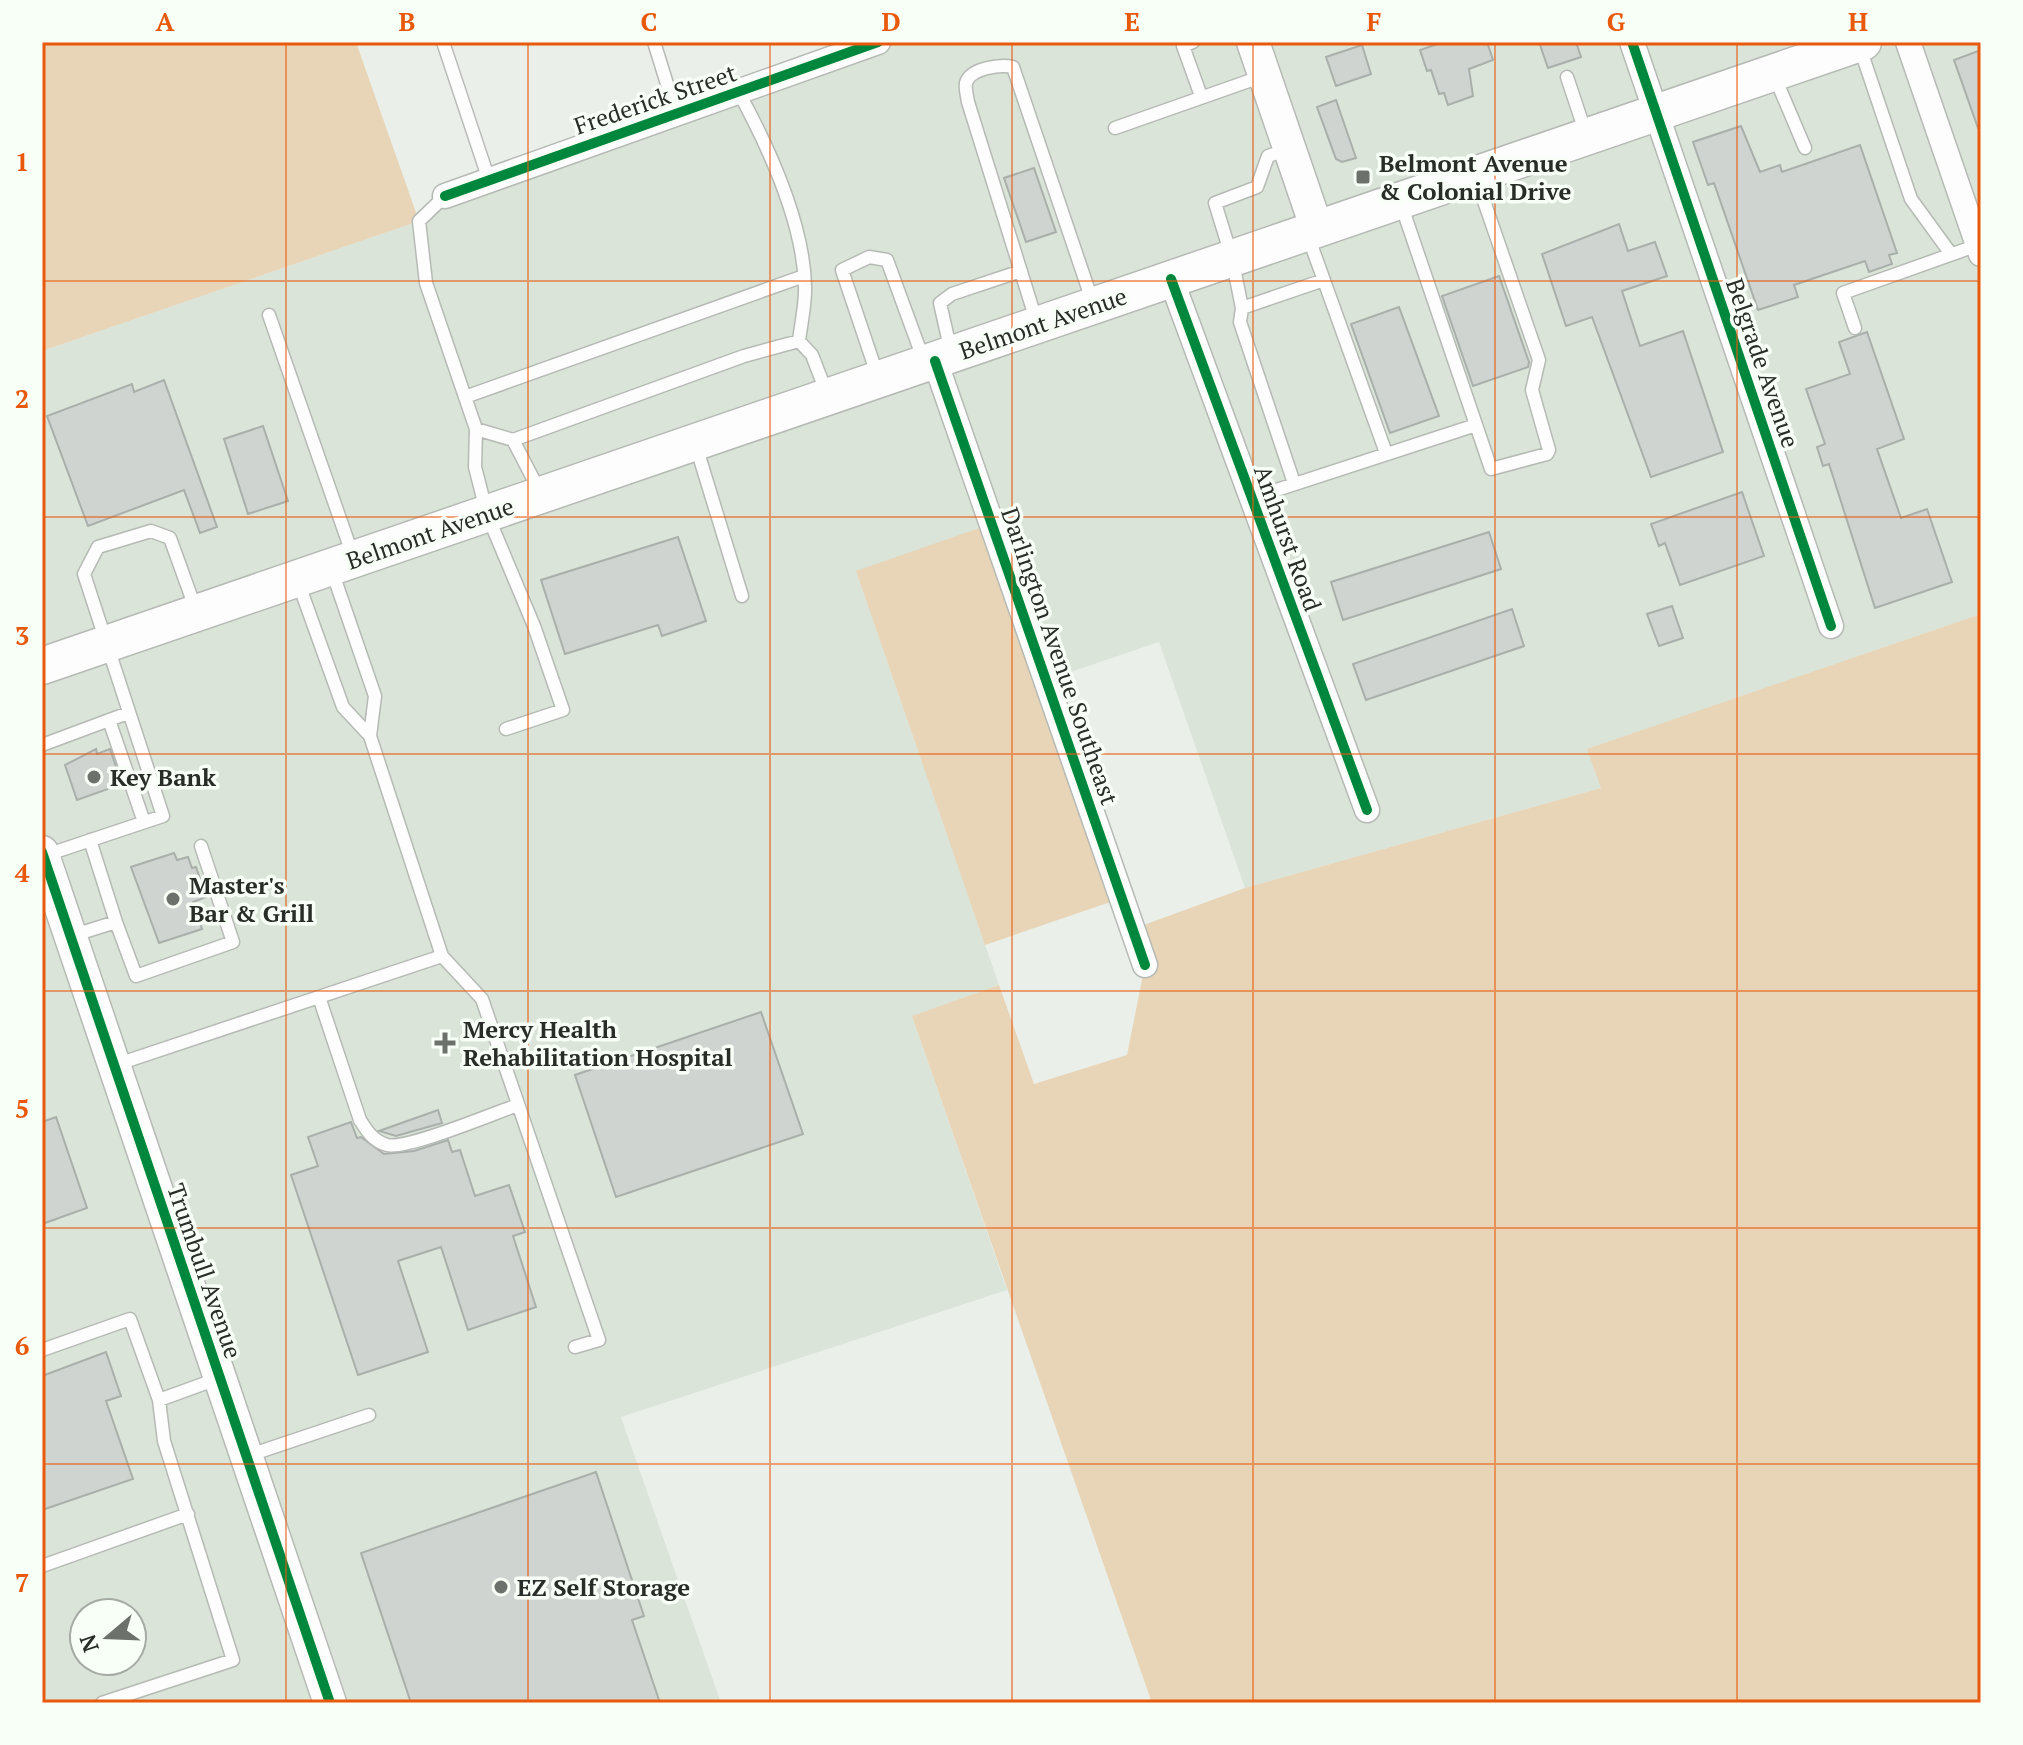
<svg xmlns="http://www.w3.org/2000/svg" width="2023" height="1745" font-family="'PT Serif',serif">
<style>
.built{fill:#dae4d8;fill-rule:evenodd}
.green{fill:#e8d4b6}
.building{fill:#cfd4d0;stroke:#a9afaa;stroke-width:2}
.lines{fill:none;stroke-linecap:round;stroke-linejoin:round}
.service-casing{stroke:#b6bab5;stroke-width:15}
.minor-casing{stroke:#b6bab5;stroke-width:27}
.tertiary-casing{stroke:#b6bab5;stroke-width:35}
.secondary-casing{stroke:#b6bab5;stroke-width:39}
.service{stroke:#fcfdfc;stroke-width:12}
.minor{stroke:#fcfdfc;stroke-width:24}
.tertiary{stroke:#fcfdfc;stroke-width:32}
.secondary{stroke:#fcfdfc;stroke-width:36}
.cycleway-casing{stroke:#f8fff7;stroke-width:15}
.cycleway{stroke:#00873e;stroke-width:10}
.grid{fill:none;stroke:#e8590c;stroke-width:2;stroke-opacity:0.55}
.poi-dot{fill:#6d716c;stroke:#f8fff7;stroke-width:3}
.labels{text-anchor:middle;dominant-baseline:central;stroke-width:7;stroke-linejoin:round;paint-order:stroke}
.street-label{font-size:24px;fill:#292d28;stroke:#f8fff7}
.poi-label{font-size:24px;font-weight:bold;fill:#292d28;stroke:#f8fff7;text-anchor:start}
.neatline{fill:none;stroke:#e8590c;stroke-width:3}
.grid-label{font-size:26px;text-anchor:middle;font-weight:bold;fill:#e8590c}
</style>
<rect width="100%" height="100%" fill="#eaf0e9"/>
<path class="built" d="M878,42H1981V614L1588,749L1601,788L1245,888L1159,642L1047,680L856,571L999,985L912,1016L1007,1290L621,1417L721,1703H42V351L419,221L445,196ZM84,1613H132V1661H84Z"/>
<path class="green" d="M42,42H363L357,45L419,221L42,351Z
M994,523L1122,898L985,945L856,571Z
M1981,614V1703H1152L912,1016L999,985L1034,1084L1127,1055L1145,965L1133,929L1245,888L1601,788L1587,749Z"/>
<path class="building" d="M1443,42H1487L1493,60L1469,69L1473,96L1448,105L1444,93L1439,94L1431,70L1427,71L1420,50Z
M1539,42H1576L1581,57L1548,68Z
M1362,45L1371,74L1336,86L1326,57Z
M1981,50V128H1978L1954,60Z
M1336,100L1356,158L1342,162L1336,159L1317,107Z
M1741,126L1760,172L1780,165L1782,172L1860,145L1897,253L1889,255L1892,264L1869,272L1865,261L1794,285L1798,297L1758,310L1714,183L1708,185L1693,142Z
M1034,168L1056,232L1026,242L1004,178Z
M1619,224L1628,251L1655,242L1667,276L1622,291L1640,346L1683,331L1723,452L1651,477L1592,317L1566,326L1542,254Z
M1499,276L1529,362L1528,367L1473,386L1442,296Z
M1399,307L1439,416L1390,433L1351,324Z
M1867,332L1904,439L1877,449L1901,518L1927,509L1952,582L1875,608L1829,464L1823,466L1817,447L1825,444L1806,389L1850,374L1839,342Z
M164,380L217,527L200,533L184,490L88,526L47,416L132,384L134,392Z
M263,426L288,501L248,514L224,439Z
M1742,492L1764,556L1680,585L1665,543L1659,546L1651,524Z
M1489,532L1501,569L1343,620L1331,582Z
M678,537L706,621L662,636L658,625L565,654L541,580Z
M1672,606L1683,638L1659,646L1647,614Z
M1512,609L1524,646L1366,700L1353,664Z
M96,749L97,754L110,749L122,784L77,800L65,765Z
M174,853L177,860L188,857L192,868L196,867L206,897L193,902L202,929L159,943L131,867Z
M761,1012L803,1134L616,1197L575,1075Z
M438,1110L442,1123L396,1136L379,1131Z
M56,1117L87,1208L42,1224V1122Z
M351,1122L357,1138L361,1137L384,1154L414,1151L448,1140L452,1152L460,1150L475,1196L509,1185L525,1232L513,1236L536,1307L468,1330L441,1247L398,1261L428,1352L358,1375L291,1175L318,1166L308,1137Z
M106,1352L121,1396L106,1401L133,1479L42,1510V1376Z
M596,1472L644,1616L632,1620L660,1703H411L361,1553Z"/>
<g class="lines">
<defs>
<path id="service" d="M443,42L489,180
M654,42L676,113
M1193,42L1183,46L1201,96
M1860,48L1911,199L1951,254
M1774,75L1805,148
M1567,77L1586,134
M738,91C768,146 803,221 805,285C806,303 801,323 799,341
M1115,128L1263,76
M1289,149L1268,156L1257,187L1215,203L1232,258L1242,308L1324,280
M445,196L419,221L426,283L476,429L475,467L487,514L534,626L563,710L506,729
M1401,204L1491,469L1547,454L1549,450L1532,390L1539,360L1476,178
M1308,236L1386,453
M1242,308L1240,322L1294,483
M269,315L353,556
M1037,323L968,102C967,96 965,88 966,83C970,68 1001,64 1013,67L1093,303
M1855,328L1843,293L1978,245
M951,352L940,303L952,294L1021,271
M878,377L842,270L869,257L887,260L924,361
M465,397L804,276
M476,429L513,440L540,492
M513,440L744,356L799,341L812,355L827,394
M696,446L742,596
M1252,498L1476,425
M332,571L375,696L370,736
M298,582L343,707L370,736L442,956L482,999L599,1340L575,1347
M109,720L144,822
M42,745L128,713
M46,855L163,816L84,574L98,547L151,531L170,538L196,610
M116,922L136,976L233,942L201,846
M71,936L116,922L90,840
M319,997L360,1120C367,1131 373,1141 387,1145C407,1150 494,1113 518,1105
M115,1065L442,956
M42,1350L130,1319L159,1400L217,1379
M247,1456L369,1415
M42,1566L188,1514
M102,1703L233,1660L164,1441L159,1400"/>
<path id="minor" d="M1632,42L1831,626
M1908,42L1981,254
M445,196L878,42
M1171,279L1367,810
M935,361L1145,965"/>
<path id="tertiary" d="M1253,42L1317,229
M42,852L330,1703"/>
<path id="secondary" d="M42,666L1863,42"/>
</defs>
<use href="#service" class="service-casing"/>
<use href="#minor" class="minor-casing"/>
<use href="#tertiary" class="tertiary-casing"/>
<use href="#secondary" class="secondary-casing"/>
<use href="#service" class="service"/>
<use href="#minor" class="minor"/>
<use href="#tertiary" class="tertiary"/>
<use href="#secondary" class="secondary"/>
<defs>
<path id="cycleway" d="M1632,42L1831,626
M445,196L878,42
M1171,279L1367,810
M935,361L1145,965
M42,852L330,1703"/>
</defs>
<use href="#cycleway" class="cycleway-casing"/>
<use href="#cycleway" class="cycleway"/>
</g>
<path class="grid" d="M286,42V1703M528,42V1703M770,42V1703M1012,42V1703M1253,42V1703M1495,42V1703M1737,42V1703M42,281H1981M42,517H1981M42,754H1981M42,991H1981M42,1228H1981M42,1464H1981"/>
<g class="poi-dot">
<rect x="1355" y="169" width="16" height="16" rx="4"/>
<circle cx="94" cy="777" r="8"/>
<circle cx="173" cy="899" r="8"/>
<path d="M441 1031h8v8h8v8h-8v8h-8v-8h-8v-8h8z"/>
<circle cx="501" cy="1587" r="8"/>
</g>
<g class="labels">
<g class="street-label">
<text transform="translate(655 99) rotate(-19)">Frederick Street</text>
<text transform="translate(1043 323) rotate(-19)">Belmont Avenue</text>
<text transform="translate(1763 363) rotate(71)">Belgrade Avenue</text>
<text transform="translate(430 533) rotate(-19)">Belmont Avenue</text>
<text transform="translate(1288 538) rotate(70)">Amhurst Road</text>
<text transform="translate(1060 656) rotate(71)">Darlington Avenue Southeast</text>
<text transform="translate(205 1271) rotate(71)">Trumbull Avenue</text>
</g>
<g class="poi-label">
<text x="1379" y="163">Belmont Avenue<tspan x="1379" dy="28">&amp; Colonial Drive</tspan></text>
<text x="110" y="777">Key Bank</text>
<text x="189" y="885">Master's<tspan x="189" dy="28">Bar &amp; Grill</tspan></text>
<text x="463" y="1029">Mercy Health<tspan x="463" dy="28">Rehabilitation Hospital</tspan></text>
<text x="517" y="1587">EZ Self Storage</text>
</g>
</g>
<rect width="2023" height="1745" fill="none" stroke="#f8fff7" stroke-width="88"/>
<g transform="translate(108 1637) rotate(251)"><circle r="38" fill="#f8fff7" stroke="#a5aba4" stroke-width="2"/>
<path d="M0-6L14 30L0 20L-14 30Z" fill="#6d716c"/>
<text y="-12" font-size="22" font-weight="bold" text-anchor="middle" fill="#292d28">N</text>
</g>
<rect x="44" y="44" width="1935" height="1657" class="neatline"/>
<g class="grid-label">
<text x="165" y="31">A</text>
<text x="407" y="31">B</text>
<text x="649" y="31">C</text>
<text x="891" y="31">D</text>
<text x="1132" y="31">E</text>
<text x="1374" y="31">F</text>
<text x="1616" y="31">G</text>
<text x="1858" y="31">H</text>
<text x="22" y="171">1</text>
<text x="22" y="408">2</text>
<text x="22" y="645">3</text>
<text x="22" y="882">4</text>
<text x="22" y="1118">5</text>
<text x="22" y="1355">6</text>
<text x="22" y="1592">7</text>
</g>
</svg>
